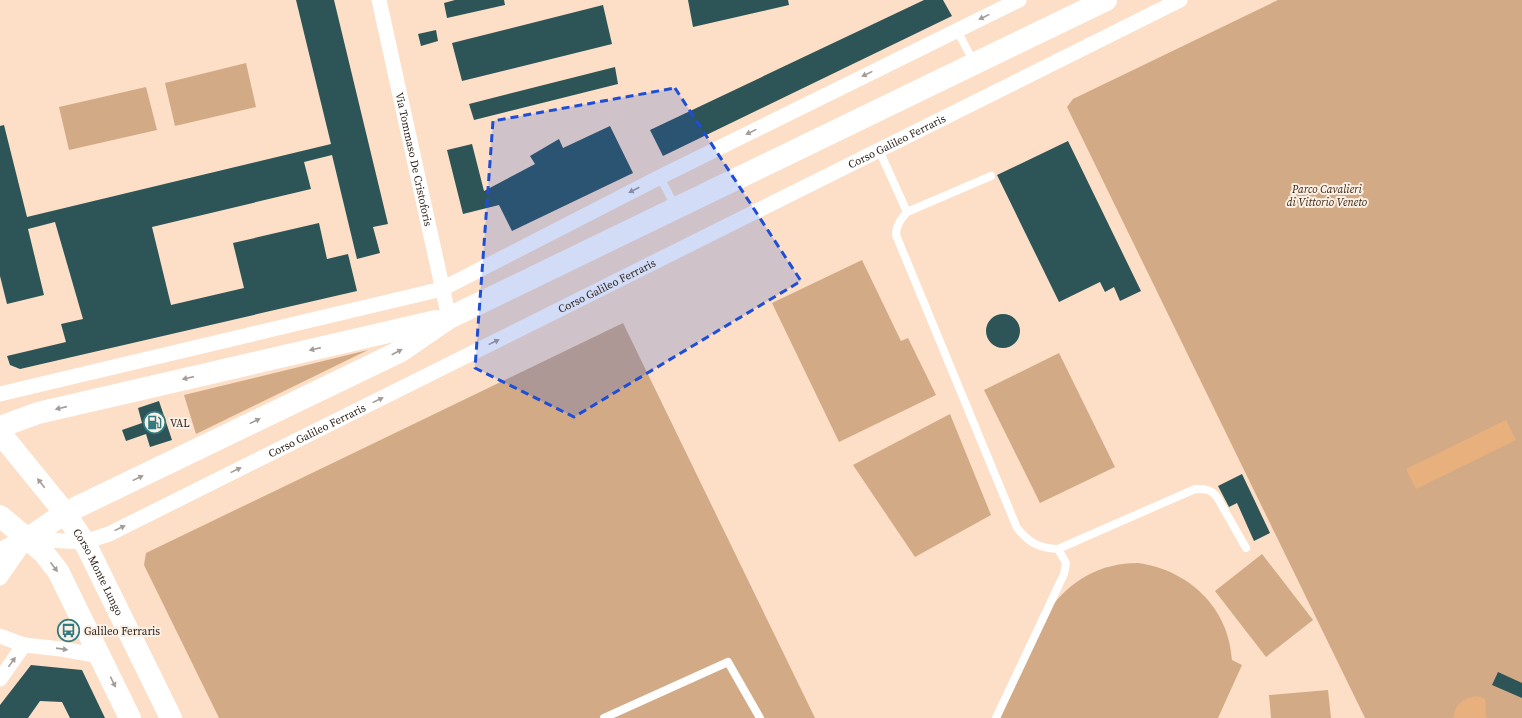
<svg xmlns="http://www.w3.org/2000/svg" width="1522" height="718" font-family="'Source Serif 4',serif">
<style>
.green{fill:#d2aa86}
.water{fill:#e7b07d}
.building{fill:#2d5558}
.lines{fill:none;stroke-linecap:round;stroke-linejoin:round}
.lane{stroke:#fff;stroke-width:8}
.street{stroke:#fff;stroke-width:15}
.secondary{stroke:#fff;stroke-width:22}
.oneway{fill:#a29d99}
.marked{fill:#1d4ed8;fill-opacity:0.2;stroke:#1d4ed8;stroke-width:3;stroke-dasharray:8 5;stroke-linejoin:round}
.labels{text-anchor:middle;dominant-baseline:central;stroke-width:4;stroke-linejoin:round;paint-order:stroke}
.street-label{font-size:11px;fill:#30251c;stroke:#fbf0e6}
.park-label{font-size:11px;font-style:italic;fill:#3c250f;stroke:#fbf0e6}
.poi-label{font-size:11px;fill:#30251c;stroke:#fbf0e6;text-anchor:start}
</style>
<rect width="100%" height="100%" fill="#fcdfc6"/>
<path class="green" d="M1278,0H1522V718H1365L1067,107L1073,99Z
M246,63L256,107L175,126L165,83Z
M146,87L157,130L69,150L59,107Z
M862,260L901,341L908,338L936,395L839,442L772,303Z
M623,323L815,718H219L144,565L146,553Z
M368,350L196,434L184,395Z
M1059,353L1115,467L1040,503L984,390Z
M950,414L991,515L915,557L853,465Z
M1262,554L1313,620L1266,657L1215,591Z
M1138,563C1189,570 1229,608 1232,660L1242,665L1218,718H1000L1049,610C1071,580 1100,563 1138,563Z
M1328,690L1331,718H1271L1269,695Z"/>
<path class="water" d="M1506,420L1516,440L1416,489L1406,469Z
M1477,696L1485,699C1487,706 1484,713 1487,718H1453C1455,704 1463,698 1477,696Z"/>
<path class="building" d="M296,0H334L388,224L373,227L380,253L357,259L332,155L304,162L311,189L152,227L171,305L244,288L233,243L319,223L327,259L348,254L357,291L20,369L10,365L7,356L66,342L61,324L83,319L55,222L28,229L44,295L7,304L0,276V126L4,125L27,217L331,144Z
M455,0H504L505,5L447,18L444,3Z
M688,0H788L789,5L693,27Z
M924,0H943L952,16L663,156L650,130Z
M603,5L612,44L462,81L452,43Z
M436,30L438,41L421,46L418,34Z
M615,67L618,84L474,120L469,104Z
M610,126L633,173L512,231L499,205L463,214L447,150L472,144L484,191L535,164L530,156L559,139L563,148Z
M1068,141L1141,291L1120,301L1114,287L1105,292L1100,282L1059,302L997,175Z
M986 331a17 17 0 1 1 34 0a17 17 0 1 1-34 0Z
M159,401L172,440L150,447L146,434L126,441L122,430L142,423L138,408Z
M1242,474L1270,533L1254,541L1237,503L1229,507L1218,486Z
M31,665L82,670L105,718H70L62,702L40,701L28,718H0V705Z
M1498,672L1522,683V698L1492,685Z"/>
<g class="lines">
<path class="lane" d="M957,30L974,63
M879,150L907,212
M991,176L907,212C901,219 896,225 896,235L1017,528C1030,543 1038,548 1058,549L1195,489C1205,489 1211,489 1217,497L1246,548
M660,177L676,208
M604,718L728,662L760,718
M996,718L1064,574L1066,563L1058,549"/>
<g class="street">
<path id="s1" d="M379,0L449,318"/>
<path d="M0,394L442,289L660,177L1019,0"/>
<path id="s2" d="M0,578L27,539L84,542L109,534L1180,0"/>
<path d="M0,636L24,645L61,649L101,656"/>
<path d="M0,679L24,645"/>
</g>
<g class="secondary">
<path d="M0,427L38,413L436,321"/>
<path id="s3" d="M0,433L65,513L86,545L171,718"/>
<path d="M0,516L43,552L58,571L130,718"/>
<path d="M0,554L27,539L65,513L401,351L449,318L1106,0"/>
</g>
</g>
<defs><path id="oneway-solid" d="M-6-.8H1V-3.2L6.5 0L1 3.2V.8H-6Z"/></defs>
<g class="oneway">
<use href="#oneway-solid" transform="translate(984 17) rotate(154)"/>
<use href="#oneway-solid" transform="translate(867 74) rotate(154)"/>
<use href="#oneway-solid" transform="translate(751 132) rotate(154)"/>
<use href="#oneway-solid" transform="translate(634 190) rotate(153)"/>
<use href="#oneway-solid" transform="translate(494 342) rotate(-26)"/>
<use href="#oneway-solid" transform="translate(315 349) rotate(167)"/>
<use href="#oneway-solid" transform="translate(397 352) rotate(-28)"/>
<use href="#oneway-solid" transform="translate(188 378) rotate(167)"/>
<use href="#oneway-solid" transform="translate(378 400) rotate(-26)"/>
<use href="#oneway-solid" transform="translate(61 408) rotate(167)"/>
<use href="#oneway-solid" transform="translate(255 421) rotate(-26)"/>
<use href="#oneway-solid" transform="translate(236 470) rotate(-26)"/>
<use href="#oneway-solid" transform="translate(138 478) rotate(-26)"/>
<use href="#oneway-solid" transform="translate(41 483) rotate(-128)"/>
<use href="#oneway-solid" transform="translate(120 528) rotate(-26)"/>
<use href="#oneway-solid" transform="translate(54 567) rotate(53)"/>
<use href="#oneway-solid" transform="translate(62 649) rotate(8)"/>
<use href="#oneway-solid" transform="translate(12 662) rotate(-54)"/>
<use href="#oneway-solid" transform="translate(113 682) rotate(64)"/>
</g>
<path class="marked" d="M675,88L801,281L574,417L475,368L493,121Z"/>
<defs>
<symbol id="fuel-ring" viewBox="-11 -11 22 22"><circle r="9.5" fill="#fbf0e6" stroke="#317a7f" stroke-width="1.5"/><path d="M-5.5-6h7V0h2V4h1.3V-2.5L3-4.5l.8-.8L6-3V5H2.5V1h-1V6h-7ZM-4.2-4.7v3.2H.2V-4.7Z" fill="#317a7f"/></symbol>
<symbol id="bus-ring" viewBox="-11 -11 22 22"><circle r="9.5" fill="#fbf0e6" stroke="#317a7f" stroke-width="1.5"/><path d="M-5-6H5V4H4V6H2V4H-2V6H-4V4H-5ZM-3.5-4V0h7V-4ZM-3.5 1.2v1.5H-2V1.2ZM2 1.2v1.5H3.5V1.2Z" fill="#317a7f"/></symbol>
</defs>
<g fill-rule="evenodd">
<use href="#fuel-ring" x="142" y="410" width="25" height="25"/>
<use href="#bus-ring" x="56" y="618" width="25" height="25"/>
</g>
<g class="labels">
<g class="street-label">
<text stroke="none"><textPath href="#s2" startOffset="1011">Corso Galileo Ferraris</textPath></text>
<text stroke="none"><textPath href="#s1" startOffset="163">Via Tommaso De Cristoforis</textPath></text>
<text stroke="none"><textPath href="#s2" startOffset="687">Corso Galileo Ferraris</textPath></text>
<text stroke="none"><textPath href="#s2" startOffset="363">Corso Galileo Ferraris</textPath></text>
<text stroke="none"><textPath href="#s3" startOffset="171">Corso Monte Lungo</textPath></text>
</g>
<g class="park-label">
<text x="1327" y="189">Parco Cavalieri<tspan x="1327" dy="13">di Vittorio Veneto</tspan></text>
</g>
<g class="poi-label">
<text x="170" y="423">VAL</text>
<text x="84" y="631">Galileo Ferraris</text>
</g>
</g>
</svg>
